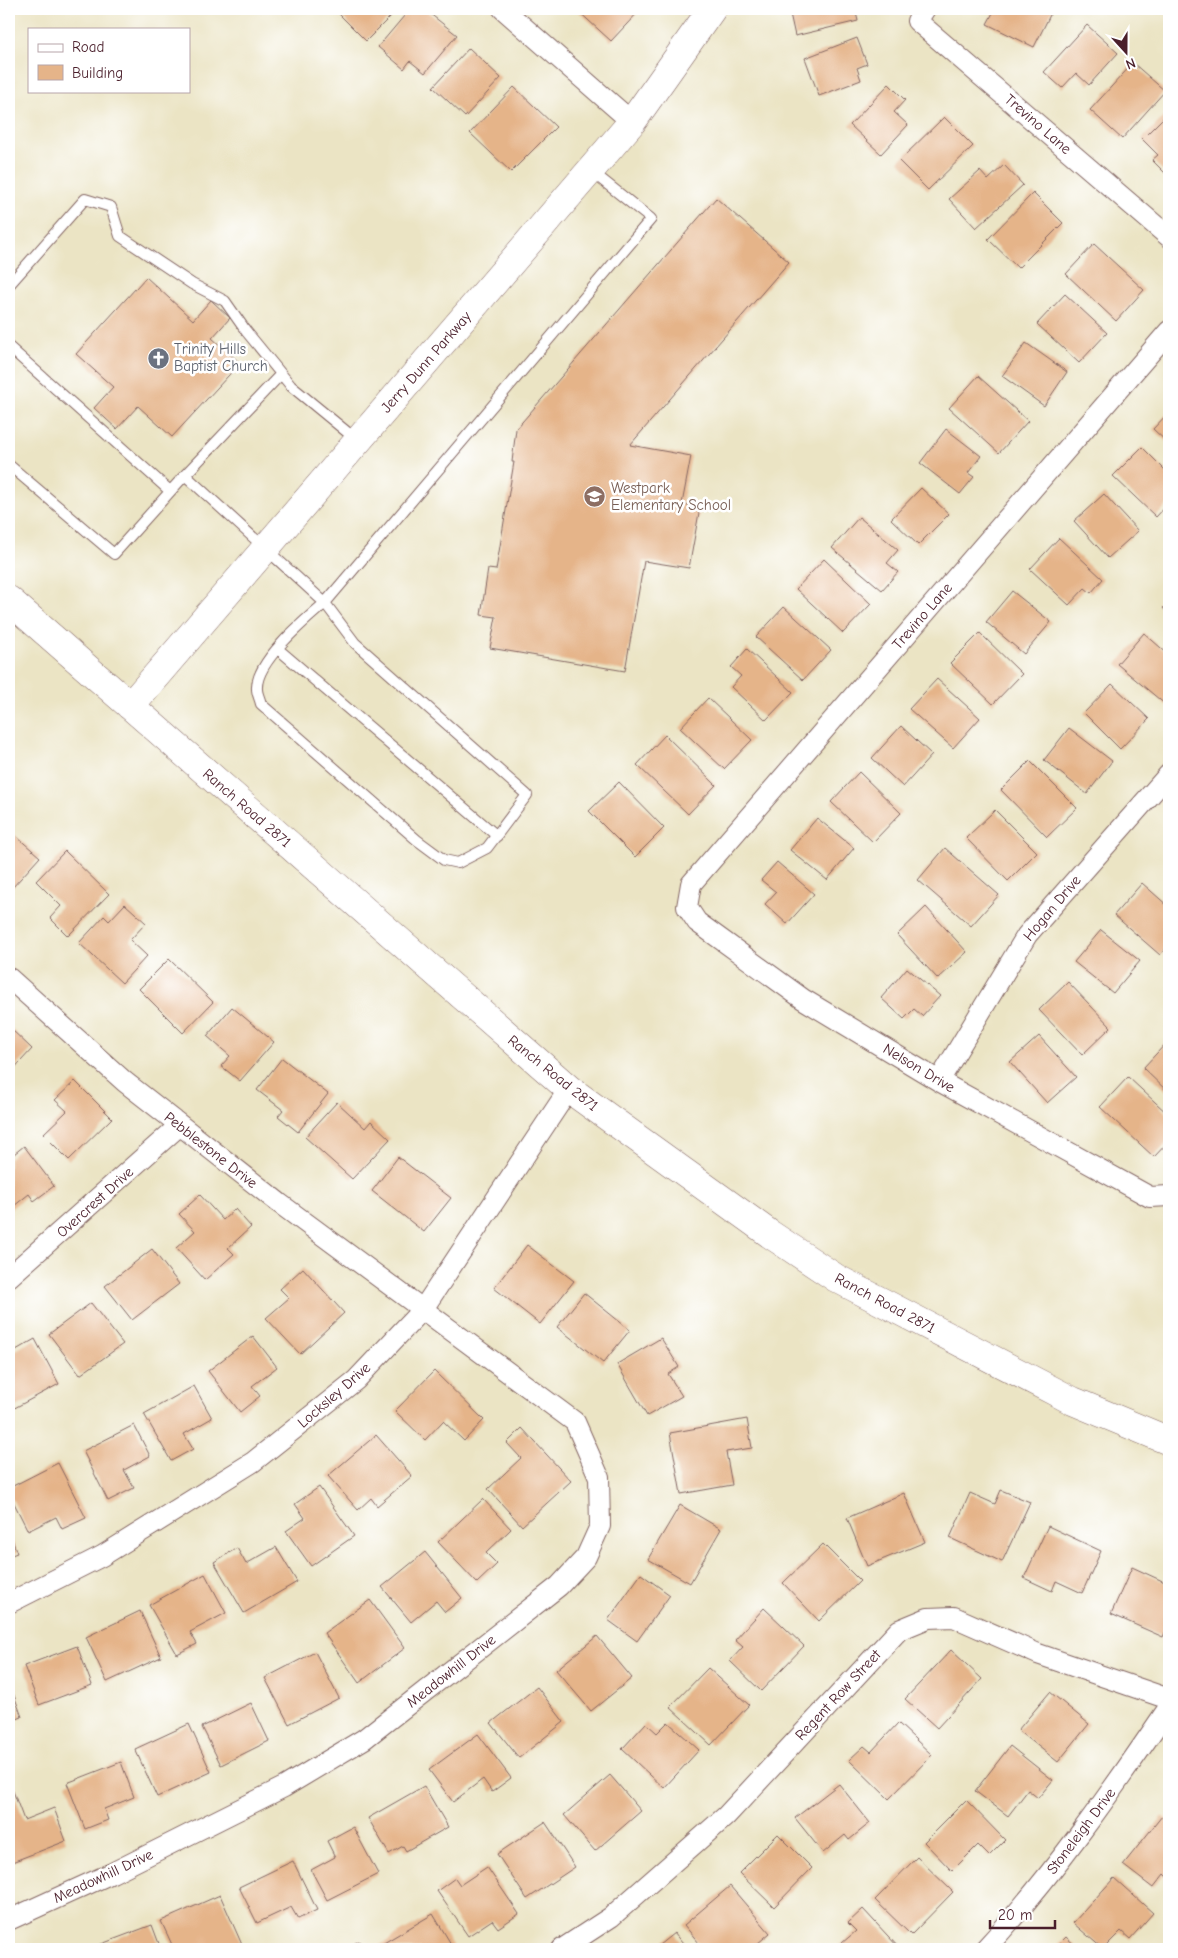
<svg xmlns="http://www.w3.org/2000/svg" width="1178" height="1958" font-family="'Comic Neue',sans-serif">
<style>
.building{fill:#e5b489}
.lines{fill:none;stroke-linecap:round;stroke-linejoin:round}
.lane-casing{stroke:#826461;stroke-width:12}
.street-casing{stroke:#826461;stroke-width:22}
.secondary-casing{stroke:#826461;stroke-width:29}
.lane{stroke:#fff;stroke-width:10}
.street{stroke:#fff;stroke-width:20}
.secondary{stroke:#fff;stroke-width:28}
.labels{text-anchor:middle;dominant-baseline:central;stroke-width:5;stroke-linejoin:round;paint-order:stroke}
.street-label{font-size:15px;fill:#4a1f2b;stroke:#fff}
.worship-label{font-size:15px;fill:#5b616d;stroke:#fff;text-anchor:start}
.education-label{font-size:15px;fill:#785e54;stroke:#fff;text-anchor:start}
</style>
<rect width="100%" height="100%" fill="#fff"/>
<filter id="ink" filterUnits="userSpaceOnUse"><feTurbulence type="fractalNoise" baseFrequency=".02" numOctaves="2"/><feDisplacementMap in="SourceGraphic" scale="10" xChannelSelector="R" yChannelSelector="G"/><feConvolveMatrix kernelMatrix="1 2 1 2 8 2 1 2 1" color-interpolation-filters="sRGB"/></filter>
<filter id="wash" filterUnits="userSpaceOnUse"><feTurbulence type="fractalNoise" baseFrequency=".0096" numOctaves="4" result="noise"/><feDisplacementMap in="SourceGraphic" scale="20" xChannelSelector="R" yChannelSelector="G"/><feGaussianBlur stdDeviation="1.12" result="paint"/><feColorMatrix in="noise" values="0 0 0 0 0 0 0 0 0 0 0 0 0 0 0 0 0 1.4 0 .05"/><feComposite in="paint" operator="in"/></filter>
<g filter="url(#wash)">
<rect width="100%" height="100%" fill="#ebe4c4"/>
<g id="blocks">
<path class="building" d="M334,9H398L366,41Z
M410,9H424L457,35L425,73L410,61L404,69L378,47Z
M576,9H641L611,41Z
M789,9H855L858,21L795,36Z
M995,9H1053L1034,47L987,24Z
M1087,25L1118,53L1089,85L1076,73L1062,88L1044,72Z
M857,38L867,64L857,68L861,80L819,96L805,58Z
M469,48L501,78L465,117L433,87Z
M1133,63L1165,91L1122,139L1090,110Z
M889,84L905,100L894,112L908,125L881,154L850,125Z
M514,87L556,127L511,172L470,133Z
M1169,112V173L1167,175L1152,160L1158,155L1142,139Z
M944,117L973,146L928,190L899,161Z
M1004,165L1023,185L976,228L949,199L980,171L988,180Z
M1033,193L1063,223L1018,268L988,239Z
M716,198L789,262L630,445L691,456L682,504L700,507L689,568L644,561L625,671L490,648L496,617L481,615L488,569L496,570L514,462H512L516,429Z
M1094,244L1144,290L1116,321L1066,274Z
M146,277L193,320L211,300L230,318L212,338L240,363L172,437L138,406L117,429L94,408L113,387L76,354Z
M1065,294L1107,333L1079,363L1037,324Z
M1026,343L1067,372L1044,406L1002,376Z
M978,376L1028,421L999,453L949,408Z
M1169,412V444L1153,429Z
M946,429L981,456L968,473L974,477L960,494L920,463Z
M1142,447L1169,474V503L1156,517L1113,476Z
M921,488L949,514L918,545L891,519Z
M1104,494L1138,531L1108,558L1074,521Z
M859,517L898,550L887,563L898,572L882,590L832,548Z
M1059,538L1103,579L1091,593L1085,588L1069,605L1030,569Z
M824,559L871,604L843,633L796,589Z
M1012,591L1051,622L1024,654L986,622Z
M1169,602V615L1163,608Z
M784,607L831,650L803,680L756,637Z
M980,633L1022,674L993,704L950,663Z
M1144,633L1169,655V702L1166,705L1117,664Z
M747,649L793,692L766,720L731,687L741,676L731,667Z
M937,679L980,718L953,748L909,709Z
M1112,684L1149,719L1120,749L1084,713Z
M708,698L752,740L724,769L680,728Z
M901,726L932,755L903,787L872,758Z
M1069,728L1112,761L1087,794L1044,760Z
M665,735L716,785L688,814L637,765Z
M1030,761L1077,808L1047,837L1001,790Z
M859,772L901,813L873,842L831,802Z
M619,782L664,828L635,857L589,811Z
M995,810L1037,852L1008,881L966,838Z
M817,818L854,848L827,880L790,850Z
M9,830L40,857L12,888L9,885Z
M945,848L999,895L971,926L918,880Z
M65,851L109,894L68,936L50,918L61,906L36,881Z
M777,862L814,894L787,924L765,904L776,892L761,880Z
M1142,883L1169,907V945L1160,955L1114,915Z
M125,904L146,923L130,940L147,956L122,983L79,943L104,916L109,921Z
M926,907L967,952L938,979L897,935Z
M1101,930L1140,961L1113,993L1074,962Z
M169,959L213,1002L183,1033L139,989Z
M907,968L940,996L922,1016L914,1009L904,1019L881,998Z
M1068,982L1111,1027L1082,1055L1039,1010Z
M232,1007L274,1042L240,1081L221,1066L230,1056L207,1036Z
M9,1027L32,1049L9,1074Z
M1039,1036L1076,1077L1047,1103L1010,1062Z
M1169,1040V1093L1143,1068Z
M282,1058L328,1094L298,1132L278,1116L283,1110L257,1090Z
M1128,1077L1169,1115V1141L1154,1157L1100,1107Z
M75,1081L112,1118L69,1160L43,1134L67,1111L55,1100Z
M337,1102L365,1128L371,1121L390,1139L352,1179L305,1137Z
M24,1146L54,1186L34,1201L29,1194L9,1210V1158Z
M398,1157L451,1198L424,1232L372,1191Z
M200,1195L223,1220L235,1209L251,1227L228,1248L234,1254L205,1280L176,1248L195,1231L179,1214Z
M527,1245L574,1281L540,1324L494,1288Z
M152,1249L179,1284L132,1320L105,1286Z
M303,1268L344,1313L300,1354L266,1318L289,1298L280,1289Z
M584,1293L630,1330L603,1363L557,1327Z
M91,1303L123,1344L80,1375L49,1334Z
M253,1336L277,1367L252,1386L260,1396L240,1412L208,1371Z
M661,1338L679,1367L668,1374L682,1396L647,1416L617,1364Z
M35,1339L59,1384L9,1411V1354Z
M434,1371L484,1420L464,1441L443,1421L425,1440L395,1411Z
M194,1386L212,1418L184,1434L193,1449L171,1461L144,1414Z
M747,1419L752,1448L726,1452L732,1485L681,1494L670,1433Z
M134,1425L150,1456L124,1470L134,1488L108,1501L83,1451Z
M522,1428L571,1481L522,1526L488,1489L521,1458L507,1443Z
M376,1435L412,1476L377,1506L371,1498L358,1510L328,1476Z
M58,1463L86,1518L62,1529L56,1517L28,1531L9,1493V1488Z
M319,1487L354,1536L311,1566L286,1531L305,1518L295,1504Z
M1001,1490L1030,1502L1002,1562L950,1538L970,1493L995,1504Z
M904,1493L925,1542L867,1566L847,1518Z
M483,1499L511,1529L486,1553L497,1564L477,1583L438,1542Z
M680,1505L721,1529L690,1583L648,1559Z
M1048,1526L1101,1551L1082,1593L1056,1581L1052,1591L1024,1578Z
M9,1531L17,1553L9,1556Z
M823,1544L860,1581L819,1621L783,1583Z
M276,1547L297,1582L244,1613L214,1562L237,1548L246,1564Z
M425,1552L462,1598L445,1612L436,1601L411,1622L382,1587Z
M1132,1567L1169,1584V1624L1163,1637L1111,1614Z
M205,1574L226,1613L190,1632L197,1644L177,1654L149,1605Z
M641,1574L670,1595L637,1641L608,1620Z
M370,1600L405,1648L359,1683L324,1633Z
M764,1608L804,1646L761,1691L730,1661L743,1647L735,1640Z
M140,1611L161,1657L107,1682L86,1637Z
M597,1636L632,1678L591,1711L556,1670Z
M77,1646L92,1685L39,1705L24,1666Z
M951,1650L982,1679L937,1728L905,1699Z
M315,1652L339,1698L289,1724L265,1678Z
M708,1668L749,1705L711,1745L670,1707Z
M9,1682L22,1717L9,1722Z
M537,1687L564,1722L519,1758L491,1723Z
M1050,1692L1089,1724L1058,1762L1018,1730Z
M251,1703L269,1741L221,1765L202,1727Z
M668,1722L699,1750L664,1788L622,1749L646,1723L657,1733Z
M898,1723L932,1755L889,1799L849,1760L864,1746L871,1752Z
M189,1724L211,1772L157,1797L135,1749Z
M478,1734L511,1778L492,1792L483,1779L453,1802L429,1770Z
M1010,1746L1053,1780L1038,1798L1028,1790L1008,1816L975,1791Z
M121,1762L134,1797L104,1809L108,1820L85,1829L67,1783Z
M610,1775L641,1811L595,1851L564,1815Z
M839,1784L870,1823L849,1840L845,1835L823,1853L795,1818Z
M424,1786L448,1827L406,1851L403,1846L389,1854L368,1818Z
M13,1791L24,1820L54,1808L66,1841L12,1862L9,1854V1793Z
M966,1800L1005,1840L989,1856L978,1845L952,1871L924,1842Z
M1162,1816L1169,1821V1879L1164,1874L1153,1888L1123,1865Z
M545,1822L575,1867L527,1899L497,1854Z
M353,1827L378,1874L327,1900L311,1870L335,1857L327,1841Z
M778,1834L812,1868L774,1907L739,1873Z
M917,1857L953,1892L911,1935L875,1900Z
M293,1861L317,1910L298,1919L291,1907L257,1923L239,1887Z
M487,1867L519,1914L498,1928L492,1920L468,1936L437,1891L455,1878L460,1885Z
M1114,1878L1153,1913L1130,1939L1121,1931L1103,1949L1073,1923Z
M730,1886L770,1933L751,1949H704L684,1925Z
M220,1895L243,1947L237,1949H174L161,1921Z
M863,1909L900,1949H835L856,1931L848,1923Z
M433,1914L454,1949H379L377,1947Z
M152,1925L161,1949H97L96,1946Z
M674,1933L687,1949H654Z
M1066,1937L1079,1949H1054Z
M359,1941L363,1949H344Z"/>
</g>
</g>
<g filter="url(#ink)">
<use href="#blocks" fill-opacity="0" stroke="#826461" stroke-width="1"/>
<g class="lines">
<defs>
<path id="lane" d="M9,285L85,199L111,207L120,236L192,284L225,301L246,331L291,386L358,441
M9,347L170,491
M9,465L114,554L185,475L325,603L651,219L591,171
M185,475L281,374
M325,603L355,643L527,795L487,848L458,863L444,860L417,840L261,704C260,699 257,694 257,689C255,662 305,620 325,603Z
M278,649L497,836"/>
<path id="street" d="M503,9L632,122
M925,9L917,21L1169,237
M1169,331L691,884L687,907L697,922L803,999L939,1081L1150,1197L1169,1196
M9,978L125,1082L180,1125L279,1203L575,1422L599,1477L600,1526L586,1557L559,1586L364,1739L284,1787L112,1873L9,1920
M939,1081L1027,935L1169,774
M9,1277L180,1125
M9,1603L102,1556L253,1462L356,1380L423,1309L569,1089
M562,1949L611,1917L726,1816L899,1630L928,1618L954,1617L1038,1654L1169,1699
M985,1949C1054,1874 1112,1791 1169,1707"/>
<path id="secondary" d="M9,600L569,1089L770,1234L836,1278L1073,1401L1169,1441
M130,706L632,122L712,9"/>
</defs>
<use href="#lane" class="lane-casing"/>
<use href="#street" class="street-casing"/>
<use href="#secondary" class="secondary-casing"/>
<use href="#lane" class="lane"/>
<use href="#street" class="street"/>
<use href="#secondary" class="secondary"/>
</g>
</g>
<defs>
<symbol id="church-disc" viewBox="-11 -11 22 22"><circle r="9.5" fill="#6b7280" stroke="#fff"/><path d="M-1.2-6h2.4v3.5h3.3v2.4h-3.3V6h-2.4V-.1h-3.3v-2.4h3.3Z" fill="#fff"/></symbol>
<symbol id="school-disc" viewBox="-11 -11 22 22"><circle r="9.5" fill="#8d6e63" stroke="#fff"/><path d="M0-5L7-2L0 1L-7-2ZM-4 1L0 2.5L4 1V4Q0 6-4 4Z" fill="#fff"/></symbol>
</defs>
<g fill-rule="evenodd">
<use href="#church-disc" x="146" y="346" width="25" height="25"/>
<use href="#school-disc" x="582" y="484" width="25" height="25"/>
</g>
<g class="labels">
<g class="street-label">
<text transform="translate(1038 124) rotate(41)">Trevino Lane</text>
<text transform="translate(426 362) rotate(-49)">Jerry Dunn Parkway</text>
<text transform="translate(922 616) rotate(-49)">Trevino Lane</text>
<text transform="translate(247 808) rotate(41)">Ranch Road 2871</text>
<text transform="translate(1052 908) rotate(-50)">Hogan Drive</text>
<text transform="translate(919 1068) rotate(31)">Nelson Drive</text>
<text transform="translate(553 1073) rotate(39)">Ranch Road 2871</text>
<text transform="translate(211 1150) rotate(38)">Pebblestone Drive</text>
<text transform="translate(95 1202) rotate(-42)">Overcrest Drive</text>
<text transform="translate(885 1303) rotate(28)">Ranch Road 2871</text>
<text transform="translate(334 1395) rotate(-41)">Locksley Drive</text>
<text transform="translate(451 1671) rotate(-38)">Meadowhill Drive</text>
<text transform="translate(838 1695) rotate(-47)">Regent Row Street</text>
<text transform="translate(1081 1831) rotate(-53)">Stoneleigh Drive</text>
<text transform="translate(103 1876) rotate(-25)">Meadowhill Drive</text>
</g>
<g class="worship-label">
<text x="174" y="349">Trinity Hills<tspan x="174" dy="17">Baptist Church</tspan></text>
</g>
<g class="education-label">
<text x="611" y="488">Westpark<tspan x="611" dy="17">Elementary School</tspan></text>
</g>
</g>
<rect width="1178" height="1958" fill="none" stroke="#fff" stroke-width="30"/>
<rect x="28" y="28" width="162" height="65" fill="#ffffff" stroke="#b7a5aa"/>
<rect x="38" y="44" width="25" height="8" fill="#ffffff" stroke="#b7a5aa"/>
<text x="72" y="52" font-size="15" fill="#4a1f2b">Road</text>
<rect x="38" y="65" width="25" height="15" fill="#e5b489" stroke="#b7a5aa"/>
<text x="72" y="78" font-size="15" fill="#4a1f2b">Building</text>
<g transform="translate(1126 52) rotate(159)" stroke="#ffffff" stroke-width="4" paint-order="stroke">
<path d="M0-4L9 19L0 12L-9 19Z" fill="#4a1f2b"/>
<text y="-8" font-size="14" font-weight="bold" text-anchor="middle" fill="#4a1f2b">N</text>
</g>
<path d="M990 1920v8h65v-8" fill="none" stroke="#4a1f2b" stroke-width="2.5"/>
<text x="998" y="1920" font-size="15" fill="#4a1f2b" stroke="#ffffff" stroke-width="4" paint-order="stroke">20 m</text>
</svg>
